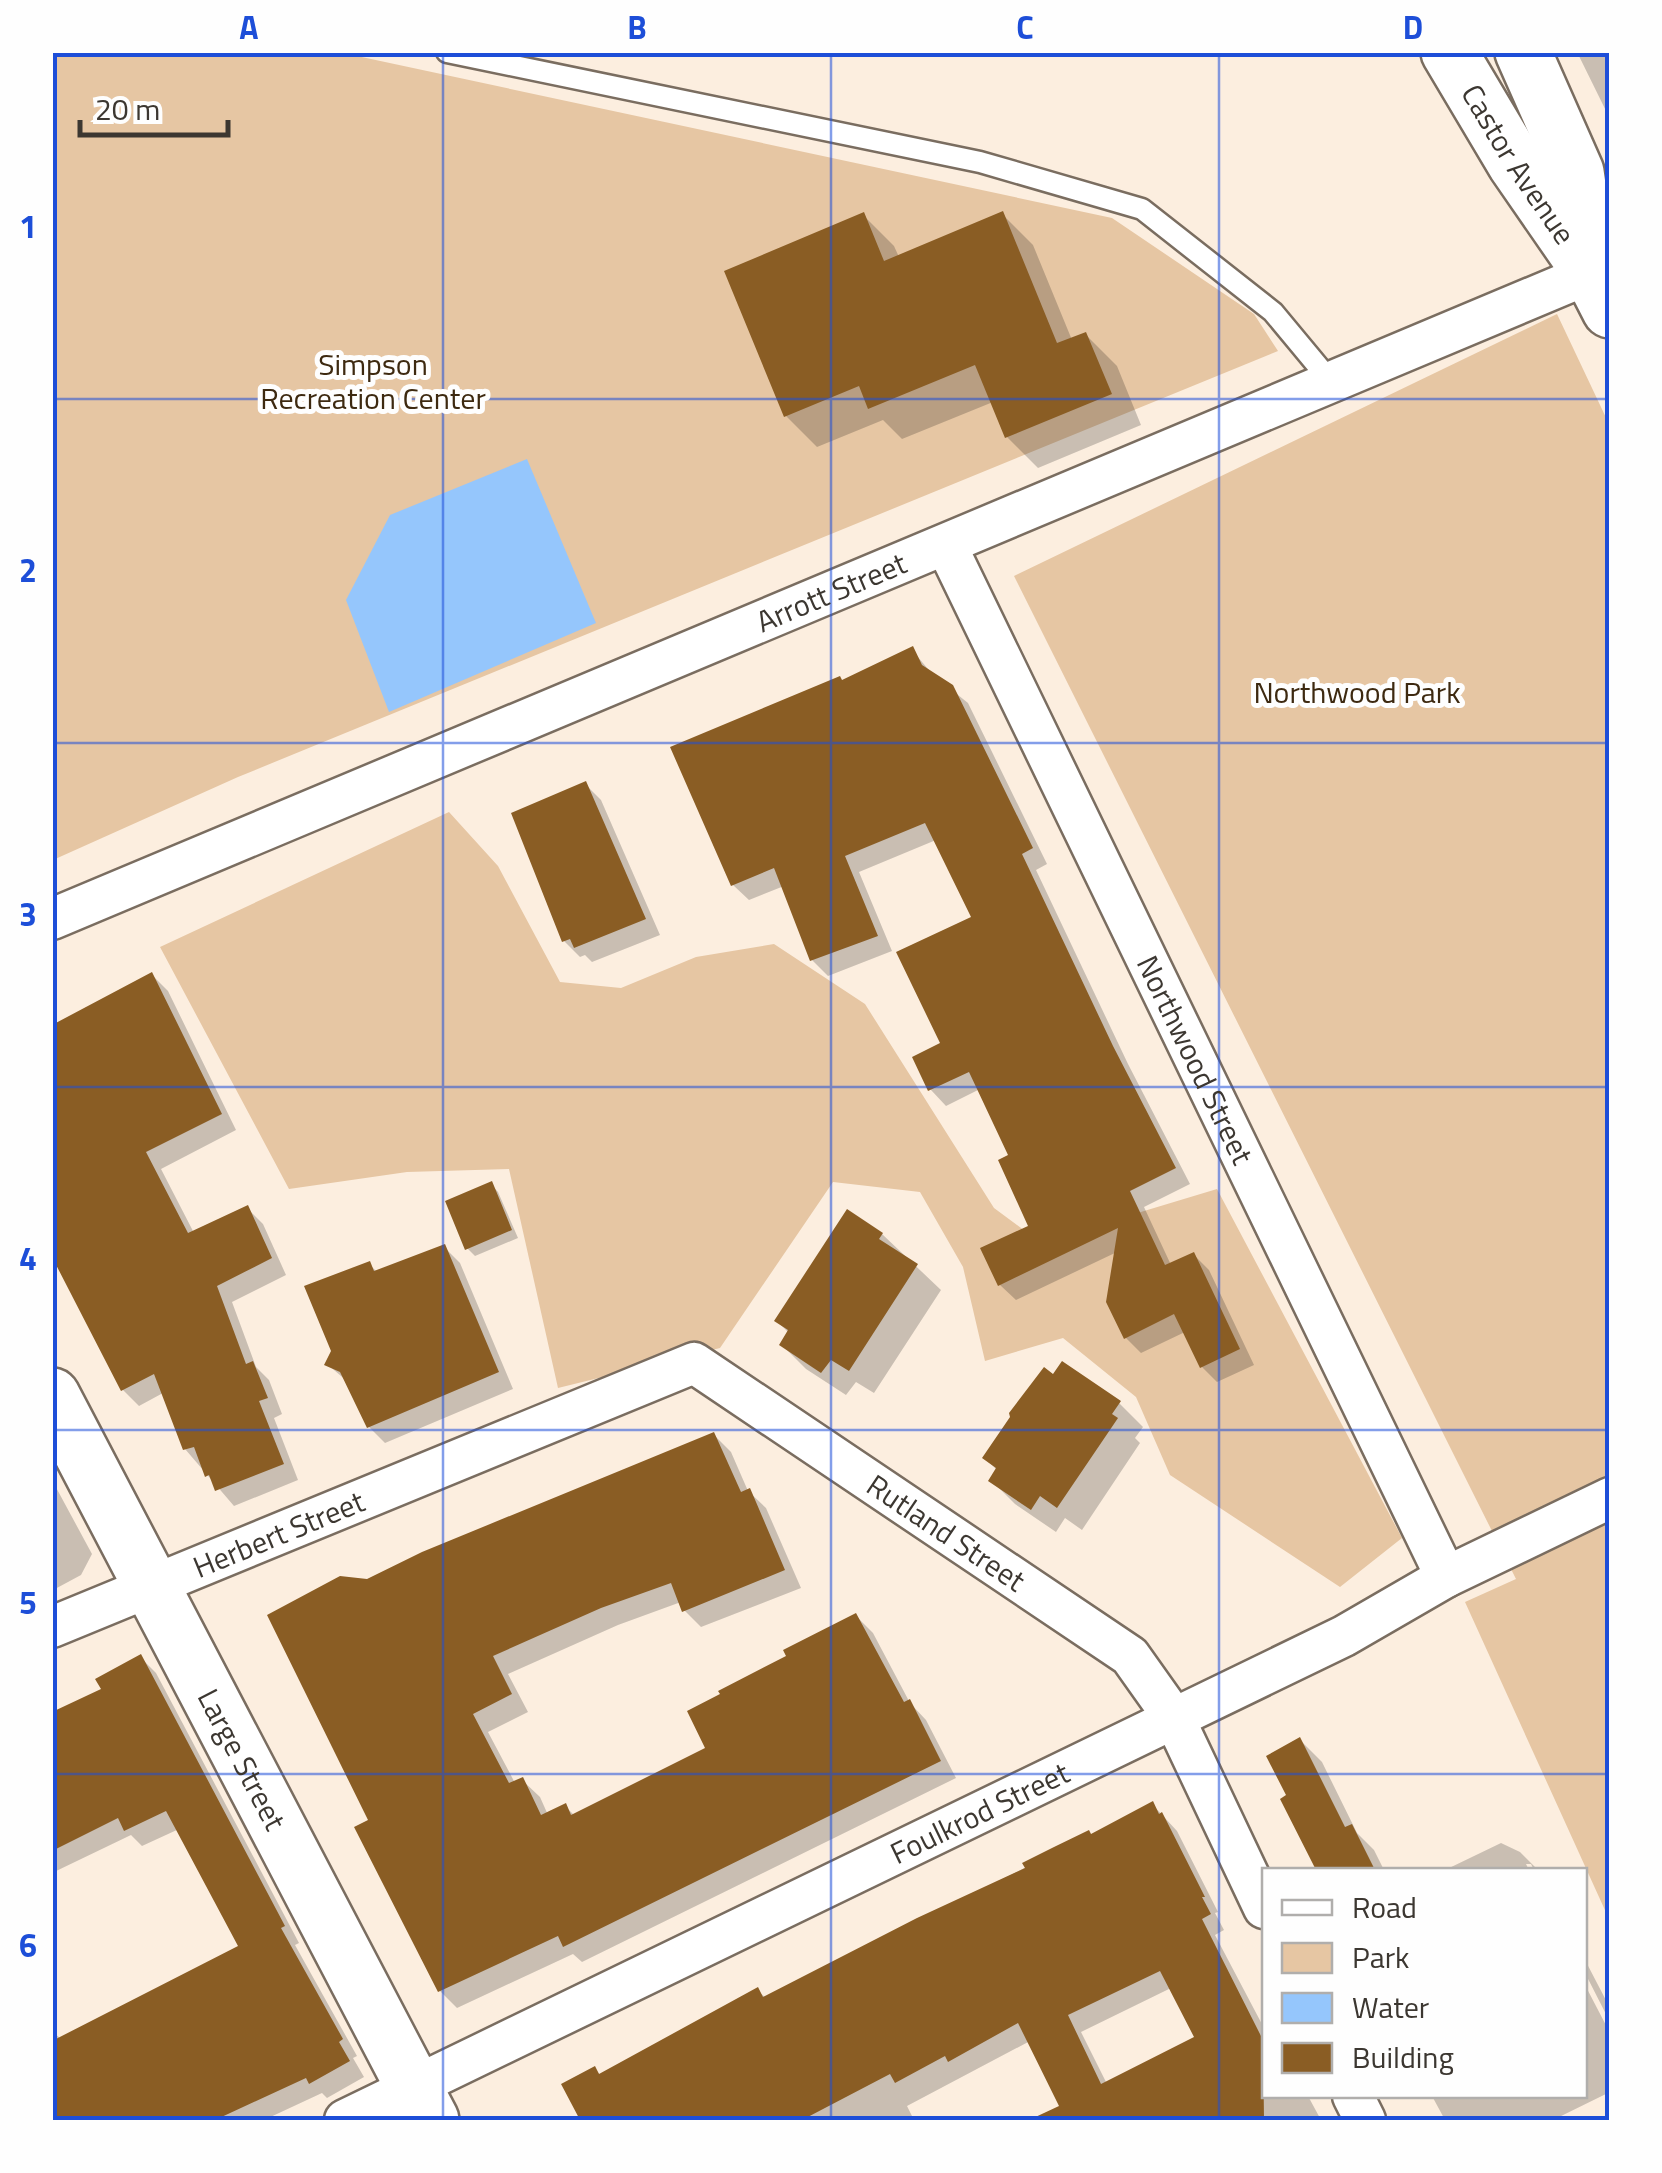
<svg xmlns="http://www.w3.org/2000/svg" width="1662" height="2173" font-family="'Titillium Web',sans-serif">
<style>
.green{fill:#e6c6a3}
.water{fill:#95c6fc}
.shadow{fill:#0003;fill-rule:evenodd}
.building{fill:#8a5d24;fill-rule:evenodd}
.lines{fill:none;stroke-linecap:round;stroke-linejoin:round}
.lane-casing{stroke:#7a6d60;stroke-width:25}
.street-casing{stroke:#7a6d60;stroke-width:45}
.secondary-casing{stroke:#7a6d60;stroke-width:60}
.lane{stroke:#fff;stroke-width:20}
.street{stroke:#fff;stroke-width:40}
.secondary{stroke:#fff;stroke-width:55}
.grid{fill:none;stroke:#1d4ed8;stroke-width:2.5;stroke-opacity:0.55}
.labels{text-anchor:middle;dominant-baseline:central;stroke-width:10;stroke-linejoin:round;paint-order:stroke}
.street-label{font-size:30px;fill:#3c3731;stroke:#fefefe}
.park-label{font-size:30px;fill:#3d2910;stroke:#fefefe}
.neatline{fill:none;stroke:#1d4ed8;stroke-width:4}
.grid-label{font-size:32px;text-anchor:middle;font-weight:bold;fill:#1d4ed8}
</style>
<rect width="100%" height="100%" fill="#fceedf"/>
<path class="green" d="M52,53H343L1112,218L1254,314L1278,351L238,777L53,860Z
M1557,314L1609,424V1919L1465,1602L1516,1579L1014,576Z
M449,812L498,866L560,982L621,988L696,957L774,944L865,1004L994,1208L1051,1250L1101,1224L1217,1189L1402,1538L1340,1587L1170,1475L1136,1397L1063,1338L985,1361L963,1267L920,1192L833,1182L720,1348L558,1388L509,1169L407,1172L289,1189L160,947Z"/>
<path class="water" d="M527,459L596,623L389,712L346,600L390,515Z"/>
<path class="shadow" d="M1577,52H1610V119Z
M1002,214L1033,245L1072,340L1086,335L1117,366L1141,425L1038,468L1007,437L993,402L902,439L883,420L817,447L786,416L863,215L894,246L899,257Z
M912,650L933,675L968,703L1047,864L1036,870L1128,1064L1190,1184L1144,1207L1171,1265L1194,1255L1209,1270L1254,1365L1217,1382L1202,1367L1185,1332L1141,1353L1126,1338L1117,1252L1016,1300L1000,1285L1031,1227L1011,1156L980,1089L946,1106L931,1090L915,1058L943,1045L974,918L936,840L859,872L892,951L828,976L812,960L784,886L749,900L733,885L843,683Z
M585,784L601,800L660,935L592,962L585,955L580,957L564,941Z
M152,975L168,991L236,1130L161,1169L194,1233L247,1208L263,1224L286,1275L232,1302L256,1367L269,1380L282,1414L274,1418L298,1480L234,1506L185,1449L163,1393L139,1406L123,1390L52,1253Z
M491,1184L498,1192L518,1238L475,1256L467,1248Z
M882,1234L941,1290L874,1393L856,1382L846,1395L806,1369L782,1345L789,1333L777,1321Z
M444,1247L460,1263L513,1389L385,1443L369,1427L348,1382L327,1364L369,1264L377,1272Z
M1119,1403L1143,1427L1135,1438L1140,1443L1082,1530L1065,1518L1056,1532L1015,1504L991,1480L998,1471L985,1458Z
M714,1435L731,1452L748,1491L766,1508L801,1588L701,1627L684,1610L681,1602L618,1625L508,1674L528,1712L488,1732L515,1783L522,1780L540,1797L548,1815L565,1806L575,1816L709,1749L789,1657L856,1616L873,1633L910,1703L926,1720L956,1778L582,1962L573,1954L457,2008L440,1991L371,1821L367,1582Z
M52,1480L92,1554L81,1575L55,1589L52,1595Z
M140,1657L156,1673L299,1943L295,1945L357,2056L353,2058L364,2077L327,2098L322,2093L264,2120H52V2031L61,2039L241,1947L179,1829L142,1846L131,1835L52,1873V1759L104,1690Z
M1300,1740L1322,1762L1357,1833L1374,1850L1384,1870L1317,1868L1289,1796Z
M1152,1804L1177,1831L1218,1912L1215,1913L1224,1930L1215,1935L1264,2028V2096H1308L1321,2120H1033L1062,2107L1030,2041L907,2106L914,2120H583L565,2085L595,2069L601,2076L758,1991L766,1998ZM1171,1988L1197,2038L1107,2084L1081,2032Z
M1501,1843L1520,1852L1538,1870H1534L1531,1864H1526L1529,1870H1445Z
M1584,1958L1610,2008V2022L1584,1971Z
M1584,1983L1610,2033V2092L1553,2120H1445L1432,2096H1584Z"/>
<path class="building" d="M1003,211L1057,343L1086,332L1112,394L1005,438L975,365L868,409L859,386L784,417L724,271L864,212L884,261Z
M913,646L922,665L953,685L1033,848L1022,854L1113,1046L1176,1168L1130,1191L1165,1265L1194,1252L1240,1349L1200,1368L1174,1314L1124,1339L1106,1302L1118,1228L998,1286L980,1248L1028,1226L998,1160L1008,1155L969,1072L928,1091L912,1057L940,1043L896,952L971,917L925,823L845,856L878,936L810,961L774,868L731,886L670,747L840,676L842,680Z
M586,781L646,919L574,948L570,939L562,942L511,813Z
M152,972L222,1114L146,1152L188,1233L248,1205L272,1258L217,1286L246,1364L253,1361L268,1398L259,1401L284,1464L215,1491L209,1475L205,1477L194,1447L183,1450L154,1374L121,1391L52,1257V1025Z
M492,1181L512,1230L465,1250L445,1201Z
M847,1209L883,1233L879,1239L918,1264L849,1371L831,1360L821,1373L779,1345L788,1330L774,1321Z
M445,1244L499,1372L367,1428L340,1372L324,1365L331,1351L304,1286L370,1261L374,1271Z
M1062,1361L1121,1401L1112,1414L1118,1418L1057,1508L1040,1496L1031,1510L988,1481L996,1468L982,1458L1010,1417L1009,1413L1044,1367L1053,1374Z
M714,1432L741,1492L750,1488L785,1570L682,1612L671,1583L601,1608L493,1656L512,1694L473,1714L509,1783L523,1777L541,1815L566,1803L571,1815L705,1748L687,1711L720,1694L718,1691L786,1656L783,1650L856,1613L904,1702L910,1699L941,1761L563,1947L558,1936L438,1992L354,1827L368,1820L267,1615L340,1576L367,1579L422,1552Z
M141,1654L285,1926L281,1928L343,2039L339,2042L350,2061L309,2084L306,2078L215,2120H52V2041L238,1946L166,1811L124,1831L118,1818L52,1851V1712L101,1689L95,1679Z
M1300,1737L1345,1827L1352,1824L1375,1870H1316L1280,1799L1286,1795L1266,1756Z
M1153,1801L1159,1814L1162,1812L1205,1897H1202L1211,1914L1202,1919L1263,2040L1264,2120H1029L1059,2106L1018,2023L948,2062L945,2056L895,2083L890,2074L802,2120H580L561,2084L595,2066L599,2074L758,1987L763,1997L917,1918L1025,1868L1022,1863L1054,1847L1089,1830L1091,1834ZM1160,1971L1194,2037L1101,2084L1068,2015Z"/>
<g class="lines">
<defs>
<path id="lane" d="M447,52L980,162L1142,209L1273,312L1332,383"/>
<g id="street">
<path id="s1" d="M946,545L1446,1577"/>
<path id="s2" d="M52,919L1610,265"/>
<path id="s3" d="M52,1627L694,1363L1130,1656L1174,1718L1264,1908"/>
<path d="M1353,2096L1365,2120"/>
<path id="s4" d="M345,2120L1344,1636L1446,1577L1610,1498"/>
</g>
<g id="secondary">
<path id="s5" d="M1449,52L1515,163L1591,273L1610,310"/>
<path d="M1523,52L1576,172L1589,260"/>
<path id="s6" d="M52,1396L431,2120"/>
</g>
</defs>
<use href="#lane" class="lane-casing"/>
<use href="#street" class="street-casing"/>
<use href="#secondary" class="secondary-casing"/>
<use href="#lane" class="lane"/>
<use href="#street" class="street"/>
<use href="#secondary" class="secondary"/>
</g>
<path class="grid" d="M443,52V2120M831,52V2120M1219,52V2120M52,399H1610M52,743H1610M52,1087H1610M52,1430H1610M52,1774H1610"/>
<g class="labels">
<g class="street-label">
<text stroke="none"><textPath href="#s5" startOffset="132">Castor Avenue</textPath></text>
<text stroke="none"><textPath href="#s2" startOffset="845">Arrott Street</textPath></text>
<text stroke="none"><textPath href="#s1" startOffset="572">Northwood Street</textPath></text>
<text stroke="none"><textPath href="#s3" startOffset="998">Rutland Street</textPath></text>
<text stroke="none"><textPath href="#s3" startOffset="245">Herbert Street</textPath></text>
<text stroke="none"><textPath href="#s6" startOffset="410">Large Street</textPath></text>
<text stroke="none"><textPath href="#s4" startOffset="705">Foulkrod Street</textPath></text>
</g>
<g class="park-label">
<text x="373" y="364">Simpson<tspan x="373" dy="34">Recreation Center</tspan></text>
<text x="1357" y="692">Northwood Park</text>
</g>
</g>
<rect width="1662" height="2173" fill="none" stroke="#fefefe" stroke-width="110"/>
<rect x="1262" y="1868" width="325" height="230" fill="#fefefe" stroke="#b0aeac" stroke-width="2.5"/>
<rect x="1282" y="1900" width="50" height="15" fill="#ffffff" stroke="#b0aeac" stroke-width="2.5"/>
<text x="1352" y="1918" font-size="30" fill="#3c3731">Road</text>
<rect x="1282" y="1943" width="50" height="30" fill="#e6c6a3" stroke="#b0aeac" stroke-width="2.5"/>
<text x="1352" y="1968" font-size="30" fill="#3c3731">Park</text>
<rect x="1282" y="1993" width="50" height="30" fill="#95c6fc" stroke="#b0aeac" stroke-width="2.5"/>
<text x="1352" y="2018" font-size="30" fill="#3c3731">Water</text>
<rect x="1282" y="2043" width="50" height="30" fill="#8a5d24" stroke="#b0aeac" stroke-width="2.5"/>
<text x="1352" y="2068" font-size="30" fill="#3c3731">Building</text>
<path d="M80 120v15h148v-15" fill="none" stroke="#3c3731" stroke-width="5"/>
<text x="95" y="120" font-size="30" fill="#3c3731" stroke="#fefefe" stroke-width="8" paint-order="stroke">20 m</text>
<rect x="55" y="55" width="1552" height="2063" class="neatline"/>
<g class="grid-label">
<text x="249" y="39">A</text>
<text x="637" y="39">B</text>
<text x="1025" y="39">C</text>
<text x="1413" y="39">D</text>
<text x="28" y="238">1</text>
<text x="28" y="582">2</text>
<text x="28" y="926">3</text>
<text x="28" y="1270">4</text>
<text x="28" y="1614">5</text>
<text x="28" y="1957">6</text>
</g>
</svg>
